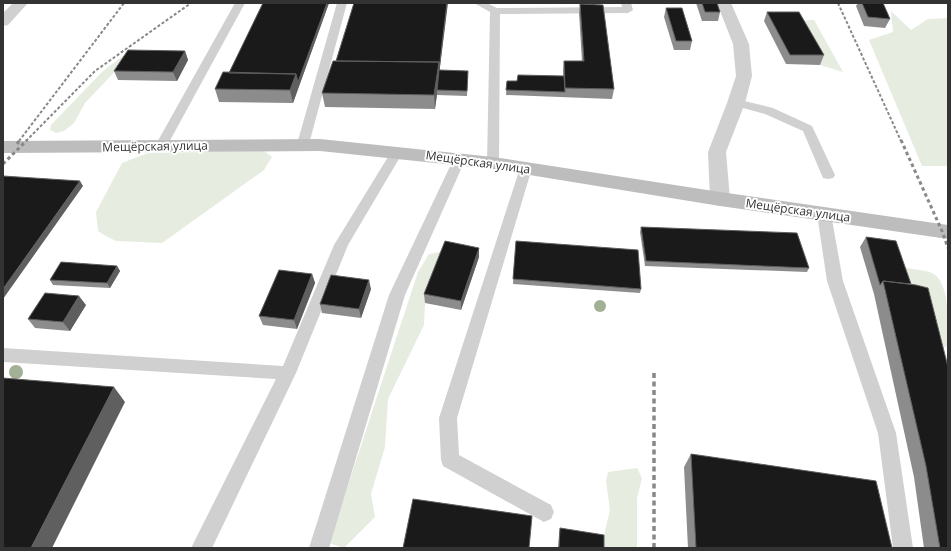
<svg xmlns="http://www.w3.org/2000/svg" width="951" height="551" font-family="'Open Sans',sans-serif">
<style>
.green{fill:#e6ecdf}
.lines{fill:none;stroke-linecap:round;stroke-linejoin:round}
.lane{fill:#d0d0d0;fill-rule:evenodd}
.street{fill:#d0d0d0;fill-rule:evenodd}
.secondary{fill:#bdbdbd;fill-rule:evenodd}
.rail-far2{stroke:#888;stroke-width:2;stroke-dasharray:3 2;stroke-linecap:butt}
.rail-far1{stroke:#888;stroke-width:3;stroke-dasharray:3.5 3;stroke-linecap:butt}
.rail{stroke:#888;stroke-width:3.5;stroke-dasharray:5 3.5;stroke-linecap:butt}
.tree{fill:#a2b095}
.wall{fill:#8c8c8c}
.shaded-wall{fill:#5f5f5f}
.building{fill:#1a1a1a;stroke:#5f5f5f}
.labels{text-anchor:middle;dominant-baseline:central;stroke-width:4;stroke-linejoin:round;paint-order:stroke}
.street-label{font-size:12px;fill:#333;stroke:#fff}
</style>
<rect width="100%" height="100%" fill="#fff"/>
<path class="green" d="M891,11L911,30L928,19L948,18V166H922L869,40L893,32Z
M814,20L843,72L820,65L795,21Z
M124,55L126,60L85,103L74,123L64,131L56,133L50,130L51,125L102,72Z
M264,151L272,157L264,170L162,243L116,241L106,236L98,231L96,212L122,163L148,153Z
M445,251L425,303L424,325L388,399L385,447L371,494L375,517L344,548L329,543L418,272L429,254Z
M895,266C904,268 926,270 932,273C951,282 948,328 948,346L930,351L948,357V428Z
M637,468L642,478L637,498V548H601L610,510L606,481L608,472Z"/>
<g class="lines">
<path class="lane" d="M235,3H245L167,146L165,149H157L155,146Z
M337,3H347L309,144L307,147H299L297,144Z
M474,3H487L497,8L622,7L621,3H631L633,10L628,13L500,14L499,163L498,166L493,167L488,166L487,163L490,12Z
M736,99L773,108L812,126L835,175L833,178L828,179L823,178L803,131L765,114L732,105L730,103L732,101Z
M397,148L401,149L403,152L348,245L296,373L212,548H191L276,379L3,362V348L283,366L334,245L391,152L393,149Z
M460,154L465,155L466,158L405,295L329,548H309L389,295L454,158L455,155Z
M526,164L531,165L532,168L457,418L459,455L551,505L554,512L551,519L544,522L443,466L441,460L439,418L520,168L521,165Z
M824,209L829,211L831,214L843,281L896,433L913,548H893L878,433L827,281L817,214L819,211Z"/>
<path class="street" d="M13,3H28L8,25L3,26V13Z
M717,3H731L749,44L752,76L745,103L726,152L730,199L727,204L720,206L713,204L710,199L708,152L727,103L736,76L733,44Z"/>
<path class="secondary" d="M320,139L493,157L720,192L948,225V239L720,206L493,169L320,151L3,153V141Z"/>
<path class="rail-far2" d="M838,3L901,141
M19,141L124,3
M26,141L95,71L191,3"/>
<path class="rail-far1" d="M901,140L942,231L948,248
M17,144L20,140
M3,164L27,140"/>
<path class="rail" d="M654,373V548"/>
</g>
<g class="tree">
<circle cx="600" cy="306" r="6"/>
<circle cx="16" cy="372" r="7"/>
</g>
<path class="wall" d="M263,3H329L293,103L219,102L215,89L229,73Z
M696,3H717L720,12L718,21H702Z
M858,3H883L890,19L885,28L864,26L856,6Z
M580,4L614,89L612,99L506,95L507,81H517L563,76V70L564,61H582L579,13Z
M666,8L692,41L690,50H674L664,17Z
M767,12L824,55L820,65L786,64L764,21Z
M185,51L188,60L177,81L118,80L114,71Z
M440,70L468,76L467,96L437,95V94L435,109L325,107L322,93Z
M641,227L809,268L807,272L645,266L640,232Z
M866,237L896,241L948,548H924L914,477L874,294L860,247Z
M516,241L641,289L640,293L513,284Z
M479,248V257L461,310L425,303L424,294Z
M117,266L120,271L110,288L53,285L50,280Z
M312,274L315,283L297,329L263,325L259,316Z
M371,289L361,318L322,313L320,304Z
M86,305L70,331L35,328L28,319Z
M691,454L892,548H688L684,467Z
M560,528L604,548H558L559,535Z"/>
<path class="shaded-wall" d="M327,3H329L293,103L290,90L296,74Z
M447,3H448L439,75V70Z
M185,51L188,60L177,81L173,72Z
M439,62V75L437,90V94L435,109L434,95Z
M80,181L83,186L3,299V289Z
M479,248V257L461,310V301Z
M117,266L120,271L110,288L107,283Z
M312,274L315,283L297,329L294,320Z
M369,280L371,289L361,318L359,309Z
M79,296L86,305L70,331L63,322Z
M114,387L125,402L52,548H31Z"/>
<path class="building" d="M263,3H327L298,82L296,74L229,73Z
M354,3H447L439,70V62L336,61Z
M702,3H717L720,12H705Z
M862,3H883L890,19L868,17Z
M580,4L603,5L614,89L565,88L564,61H584Z
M666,8H682L692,41H676Z
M767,12H799L824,55H790Z
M128,50L185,51L173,72L114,71Z
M333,61L439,62L434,95L322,93Z
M439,70L468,71L467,91L437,90Z
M223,72L296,74L290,90L215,89Z
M518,75L564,76L565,92L506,90L507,81H517Z
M3,176L80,181L3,289Z
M641,227L797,233L809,268L646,261Z
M866,237L896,241L911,284L883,281L880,285Z
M445,241L479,248L461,301L424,294Z
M516,241L638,250L641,289L513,279Z
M61,262L117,266L107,283L50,280Z
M279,270L312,274L294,320L259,316Z
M331,275L369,280L359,309L320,304Z
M883,281L916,285L928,288L948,367V548H940L926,466Z
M45,293L79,296L63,322L28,319Z
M3,378L114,387L31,548H3Z
M691,454L876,481L892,548H696Z
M413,499L532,516L529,548H403Z
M560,528L604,535V548H559Z"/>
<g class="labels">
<g class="street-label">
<text transform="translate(155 146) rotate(-1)">Мещёрская улица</text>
<text transform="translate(478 162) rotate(8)">Мещёрская улица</text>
<text transform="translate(798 210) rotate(8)">Мещёрская улица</text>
</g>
</g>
<rect width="951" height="551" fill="none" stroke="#333333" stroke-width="8"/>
</svg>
